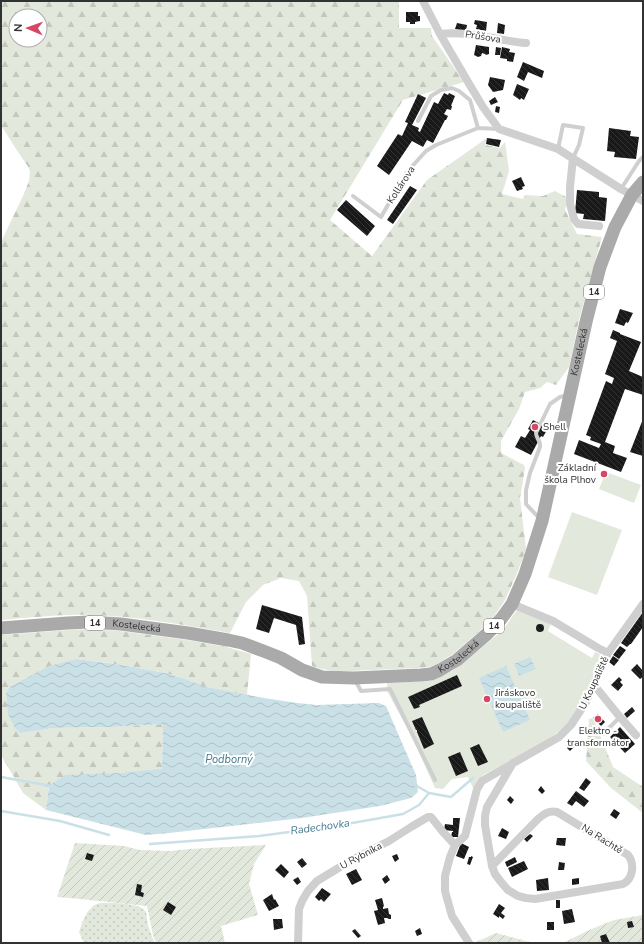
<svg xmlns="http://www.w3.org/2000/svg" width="644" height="944" font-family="'Nunito Sans',sans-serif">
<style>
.grass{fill:url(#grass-dots)}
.forest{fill:url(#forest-firs);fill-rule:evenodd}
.garden{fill:url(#garden-furrows)}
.pitch{fill:#e3e8dc}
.water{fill:url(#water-waves)}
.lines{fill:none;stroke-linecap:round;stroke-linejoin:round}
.stream{stroke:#cae0e7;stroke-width:2.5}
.building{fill:url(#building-back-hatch)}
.service{stroke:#cfcfcf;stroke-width:4}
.minor{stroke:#cfcfcf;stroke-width:8}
.primary{stroke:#aaa;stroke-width:13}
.poi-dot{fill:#d74663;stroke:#fff;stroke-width:1.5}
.labels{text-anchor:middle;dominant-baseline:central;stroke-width:4;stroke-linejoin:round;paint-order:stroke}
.shield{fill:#fff;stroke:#707070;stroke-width:1}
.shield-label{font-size:9px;font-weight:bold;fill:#323232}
.street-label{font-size:10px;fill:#323232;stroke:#fff}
.poi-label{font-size:10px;fill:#323232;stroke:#fff;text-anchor:start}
.water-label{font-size:11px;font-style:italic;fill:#467b8e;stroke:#fff}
</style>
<defs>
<pattern id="grass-dots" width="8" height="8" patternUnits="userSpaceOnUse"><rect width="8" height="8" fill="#e3e8dc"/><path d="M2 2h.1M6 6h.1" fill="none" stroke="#c3c7bd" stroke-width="1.8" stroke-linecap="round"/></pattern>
<pattern id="forest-firs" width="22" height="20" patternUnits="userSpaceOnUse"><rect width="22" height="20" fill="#e3e8dc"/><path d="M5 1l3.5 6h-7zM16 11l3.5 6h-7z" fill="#c3c7bd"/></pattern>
<pattern id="garden-furrows" width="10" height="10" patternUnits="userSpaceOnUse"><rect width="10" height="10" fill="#e3e8dc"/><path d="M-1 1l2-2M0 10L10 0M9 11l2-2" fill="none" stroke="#c3c7bd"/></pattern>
<pattern id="water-waves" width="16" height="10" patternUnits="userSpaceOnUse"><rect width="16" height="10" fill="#cae0e7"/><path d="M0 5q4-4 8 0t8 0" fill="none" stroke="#aec1c7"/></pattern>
<pattern id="building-back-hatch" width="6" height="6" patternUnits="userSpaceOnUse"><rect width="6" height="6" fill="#191919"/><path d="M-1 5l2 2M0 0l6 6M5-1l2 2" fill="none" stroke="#323232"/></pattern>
</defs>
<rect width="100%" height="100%" fill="#fff"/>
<path class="grass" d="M101,903C111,903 140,902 146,912C147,916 147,921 148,925C150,931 152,937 155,943H84L79,932C83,921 87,905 101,903Z"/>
<path class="forest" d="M1,1H399V28H431L432,36L464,82L403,100L330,220L372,256L427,180L487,138L485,145L500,148L505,142L509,171L502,194L523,199L525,195L543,196L555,191L568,198L565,210L577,234L602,237L594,265L579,320L569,367L556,385L547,382L540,388L525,392L519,409L501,441V453L524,465L525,468L520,498L526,549L518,571L505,600L495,615L482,629L453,654L437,664L429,667L420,668C403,669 387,669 370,670C351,671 330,673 312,666L307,596L299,581L281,578L263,585L246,602L230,633C184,625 137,616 90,615C60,614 30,618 1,620V242L23,196L29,181L30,172L29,168L16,149L1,125ZM16,16H40V40H16Z
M89,629L120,631L187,640L227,647L251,654L247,695L203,686L183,678L165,673L123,665L77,659L21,733L54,728L111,727L163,724L162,770L119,773L49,786L46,810L23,793L1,755V635L68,630Z
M593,718L613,767L643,787V813L611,788L586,761L589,719Z"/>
<path class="garden" d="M75,843L124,846L140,850L170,851L189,849L266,845L254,864L249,884L258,915L221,926L225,943H156L153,935L147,906L70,898L57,897Z
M643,915V943H563L587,931L614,920Z
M496,933L530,942L537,943H474Z"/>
<path class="pitch" d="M606,472L641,485L634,503L599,489Z
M572,512L622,530L597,595L548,577Z
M517,610L551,624L548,631L592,658L595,652L602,655L580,708L569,724L540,745L483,775L473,788L468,777L452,779L443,789L435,788L410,733L387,691V683L431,681L454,670L466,661L503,630Z"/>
<path class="water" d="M530,657L536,669L519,676L514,664Z
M77,659L123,665L165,673L183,678L203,686L264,698L297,703L317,705L379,703L386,706L416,775L418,792L411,798L380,806L302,818L169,833L146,835L46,810L49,786L65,775L119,773L162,769L163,724L111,727L54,728L21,733L15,728L8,714L6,693L10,687L49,666Z
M506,666L530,720L503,732L479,678Z"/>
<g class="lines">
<path class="stream" d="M1,777L51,786
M415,785L429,793L451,797L473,778
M1,811L60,821L109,835
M150,844L259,836L335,826L403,814L419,805L429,793"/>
</g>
<path class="building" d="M406,12H418V16H420V21L415,22V24H410V22H406Z
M475,20L487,22L486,31L476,29L477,25L474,24Z
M457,23L467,25L466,31L455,29Z
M498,23L505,25L504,34L497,33Z
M476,45L489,47V54L486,55L485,54L482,53L481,56L478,57L474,55Z
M496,47L501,48L500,55H495Z
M502,47L510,49L509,52L515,53L513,62L507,61V59L500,58Z
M523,62L544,71L542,78L528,72L524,81L517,77Z
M490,77L505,80L503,90L493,92L488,85Z
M517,84L529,89L524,100L521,98L520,100L513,95Z
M444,93L448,95L449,93L455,96L451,106H452L451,110L447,109L444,114L448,116L446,120H445L433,143L427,140L423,147L412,141L389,175L377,166L398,134L402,136L408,123L405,122L418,94L426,98L412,125L419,128L418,131L420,132L434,102L438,104Z
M495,97L498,102L491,105L489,101Z
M496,106L500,107L499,113L495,112Z
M609,128L631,131L630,136L639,137L636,159L614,157L615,152L607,151Z
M487,138L501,140L499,147L486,144Z
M521,177L525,186L522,187L523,189L517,191L512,181Z
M410,186L417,190L393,224L387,220Z
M577,190L599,192V197L607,198L605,221L583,219L584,214L575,213Z
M346,200L375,226L367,236L337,210Z
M620,309L633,313L628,323L626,322L624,326L615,323Z
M613,330L620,333V334L641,342L629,371L643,377V395L625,389L605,442L615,446L613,453L627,458L621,472L574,454L579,440L599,448L601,444L590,440L591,437L586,435L606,381L612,384L614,378L605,374L617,341L610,338Z
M643,419V456L630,452Z
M533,420L548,428L543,437L541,436L531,455L515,447L521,436L525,438L530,430L528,429Z
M262,605L302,617L305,644L299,645L296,625L274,618L269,633L256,629Z
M643,612V627L631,644H630L627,647L621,643Z
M536 628a4 4 0 1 1 8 0a4 4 0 1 1-8 0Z
M620,646L626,650L619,659L613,655Z
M613,656L619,660L614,666L609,662Z
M637,664L643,671V677L640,679L631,670Z
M457,675L462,686L419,705L420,707L414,709L408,697Z
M619,677L622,680L620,682L623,685L618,691L611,685Z
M632,707L635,711L627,718L624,714Z
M598,714L605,722L601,726L593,718Z
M422,717L434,744L424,749L417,732V730H416L412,721Z
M620,727L635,744L625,753L610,737Z
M479,744L488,762L478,766L470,748Z
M571,744L574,747L570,751L567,748Z
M460,752L468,771L456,776L448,757Z
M586,778L591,782L584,791L579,788Z
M541,786L545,791L542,794L538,790Z
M576,791L589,801L584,807L576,801L572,806L567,803Z
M510,796L514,800L511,804L507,800Z
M614,809L620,813L616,819L610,815Z
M453,818H460L458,837H451L452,832H453V831L444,830L445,824L453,825Z
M502,828L509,832L506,839L498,836Z
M530,834L533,836L527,842L524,839Z
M557,838H566L565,846L556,845Z
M461,843L469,847L464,859L456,856Z
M87,853L94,855L92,861L85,859Z
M397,854L399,859L395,862L392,856Z
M471,856L473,857L470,865L467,864L469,857H471Z
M515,857L517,862L507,867L505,862Z
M302,858L307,864L302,868L297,862Z
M524,861L528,869L512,877L508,868Z
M559,862L565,863L564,870H558Z
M281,864L289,872L284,878L275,870Z
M356,869L362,880L352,885L346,874Z
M387,875L390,880L385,884L382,879Z
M298,877L301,882L297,885L293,880Z
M548,878L549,890L537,891L536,880Z
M579,878V884L572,885V879Z
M137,884L142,885L141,892L144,893L143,897L135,895Z
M322,888L331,894L324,902L321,899L319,901L315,897Z
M272,894L274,900L275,899L279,906L269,911L263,900Z
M382,898L384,906L383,907V909L388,908L389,914L391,915V919H389L387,918H384L385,923L378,925L374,911L378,910L375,900Z
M556,900H560V908H556Z
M168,902L176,907L171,915L163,910Z
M499,904L505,908L501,913L505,916L503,919L499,916V918L493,914Z
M572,909L575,922L564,924L562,911Z
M273,919H282L283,928L274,930Z
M632,921L634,927L628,928L627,922Z
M547,922H554V930H547Z
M420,928L422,934L417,936L415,931Z
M355,929L361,936L358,938L352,931Z
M606,934L610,943H602L600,936Z"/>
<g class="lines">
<path class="service" d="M418,121L431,96L441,90L452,88L459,91L470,100L478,128
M558,149L563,125L583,128L579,145L573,158
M621,189L639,161L643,157
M353,196L381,217L407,172L426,151L436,145L478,128L499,129
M539,518L526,504V490L530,473L540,447C541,440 536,439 536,433L550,404L560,397L568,395
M355,680L361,691L390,689L435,780
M603,734L620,717"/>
<path class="minor" d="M423,1L440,34L471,87L483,107L499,129L558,149L621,189L643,201
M440,34C468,30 498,41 526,43
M573,158L570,187V204L574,219L578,224L599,226
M512,604L553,621L598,648L608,653
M594,685L620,717L636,735
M492,866L538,819C544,814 549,810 557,812L628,855C635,864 633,879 623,884L535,899L526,898L518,896L508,890L501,882L495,874L492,866L485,825V816L487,807L513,763
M298,943L299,909L302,901L308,891L317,881L350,861L389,841L411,827L428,817H431L443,832L455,845
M469,943L452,916L445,891V876L450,857L455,845L465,836L477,789L482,781L559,737L571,725L586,702L608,653L643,604"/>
<path class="primary" id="s1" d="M1,628L68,623L89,622L121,624L188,633L228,640L242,643L266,652L281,658L302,670L322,677L354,678L421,675L431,674L440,670L457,660L487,634L501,619L512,604L525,574L542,521L586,322L600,267L615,227L632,195L643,182"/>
</g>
<g class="poi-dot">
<circle cx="535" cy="427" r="4"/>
<circle cx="604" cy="474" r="4"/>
<circle cx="487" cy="699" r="4"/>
<circle cx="598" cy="719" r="4"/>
</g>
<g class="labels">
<g class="shield">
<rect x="584" y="285" width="20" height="14" rx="3"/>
<rect x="85" y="616" width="20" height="14" rx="3"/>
<rect x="484" y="619" width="20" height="14" rx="3"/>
</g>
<g class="shield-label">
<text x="594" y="292">14</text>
<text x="95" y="623">14</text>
<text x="494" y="626">14</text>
</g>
<g class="street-label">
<text transform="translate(483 37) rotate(9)">Průšova</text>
<text transform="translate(401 185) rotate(-57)">Kollárova</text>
<text stroke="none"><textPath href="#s1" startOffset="809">Kostelecká</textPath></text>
<text stroke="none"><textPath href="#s1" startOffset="136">Kostelecká</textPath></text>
<text stroke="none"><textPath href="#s1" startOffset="472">Kostelecká</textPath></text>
<text transform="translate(594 683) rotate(-65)">U Koupaliště</text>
<text transform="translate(602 839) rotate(32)">Na Rachtě</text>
<text transform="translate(361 856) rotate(-28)">U Rybníka</text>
</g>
<g class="poi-label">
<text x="543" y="427">Shell</text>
<text x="596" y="468" text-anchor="end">Základní<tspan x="596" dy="12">škola Plhov</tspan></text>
<text x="495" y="693">Jiráskovo<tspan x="495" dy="12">koupaliště</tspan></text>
<text x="598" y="731" text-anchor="middle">Elektro -<tspan x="598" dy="12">transformátor</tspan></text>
</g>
<g class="water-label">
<text x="229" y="759">Podborný</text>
<text transform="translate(320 827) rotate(-8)">Radechovka</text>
</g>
</g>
<rect width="644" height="944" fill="none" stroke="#323232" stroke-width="4"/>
<g transform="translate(28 28) rotate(272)"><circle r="19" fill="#ffffff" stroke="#adadad"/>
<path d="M0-3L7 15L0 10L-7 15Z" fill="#d74663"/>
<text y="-6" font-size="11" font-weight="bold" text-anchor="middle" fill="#323232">N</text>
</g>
</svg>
